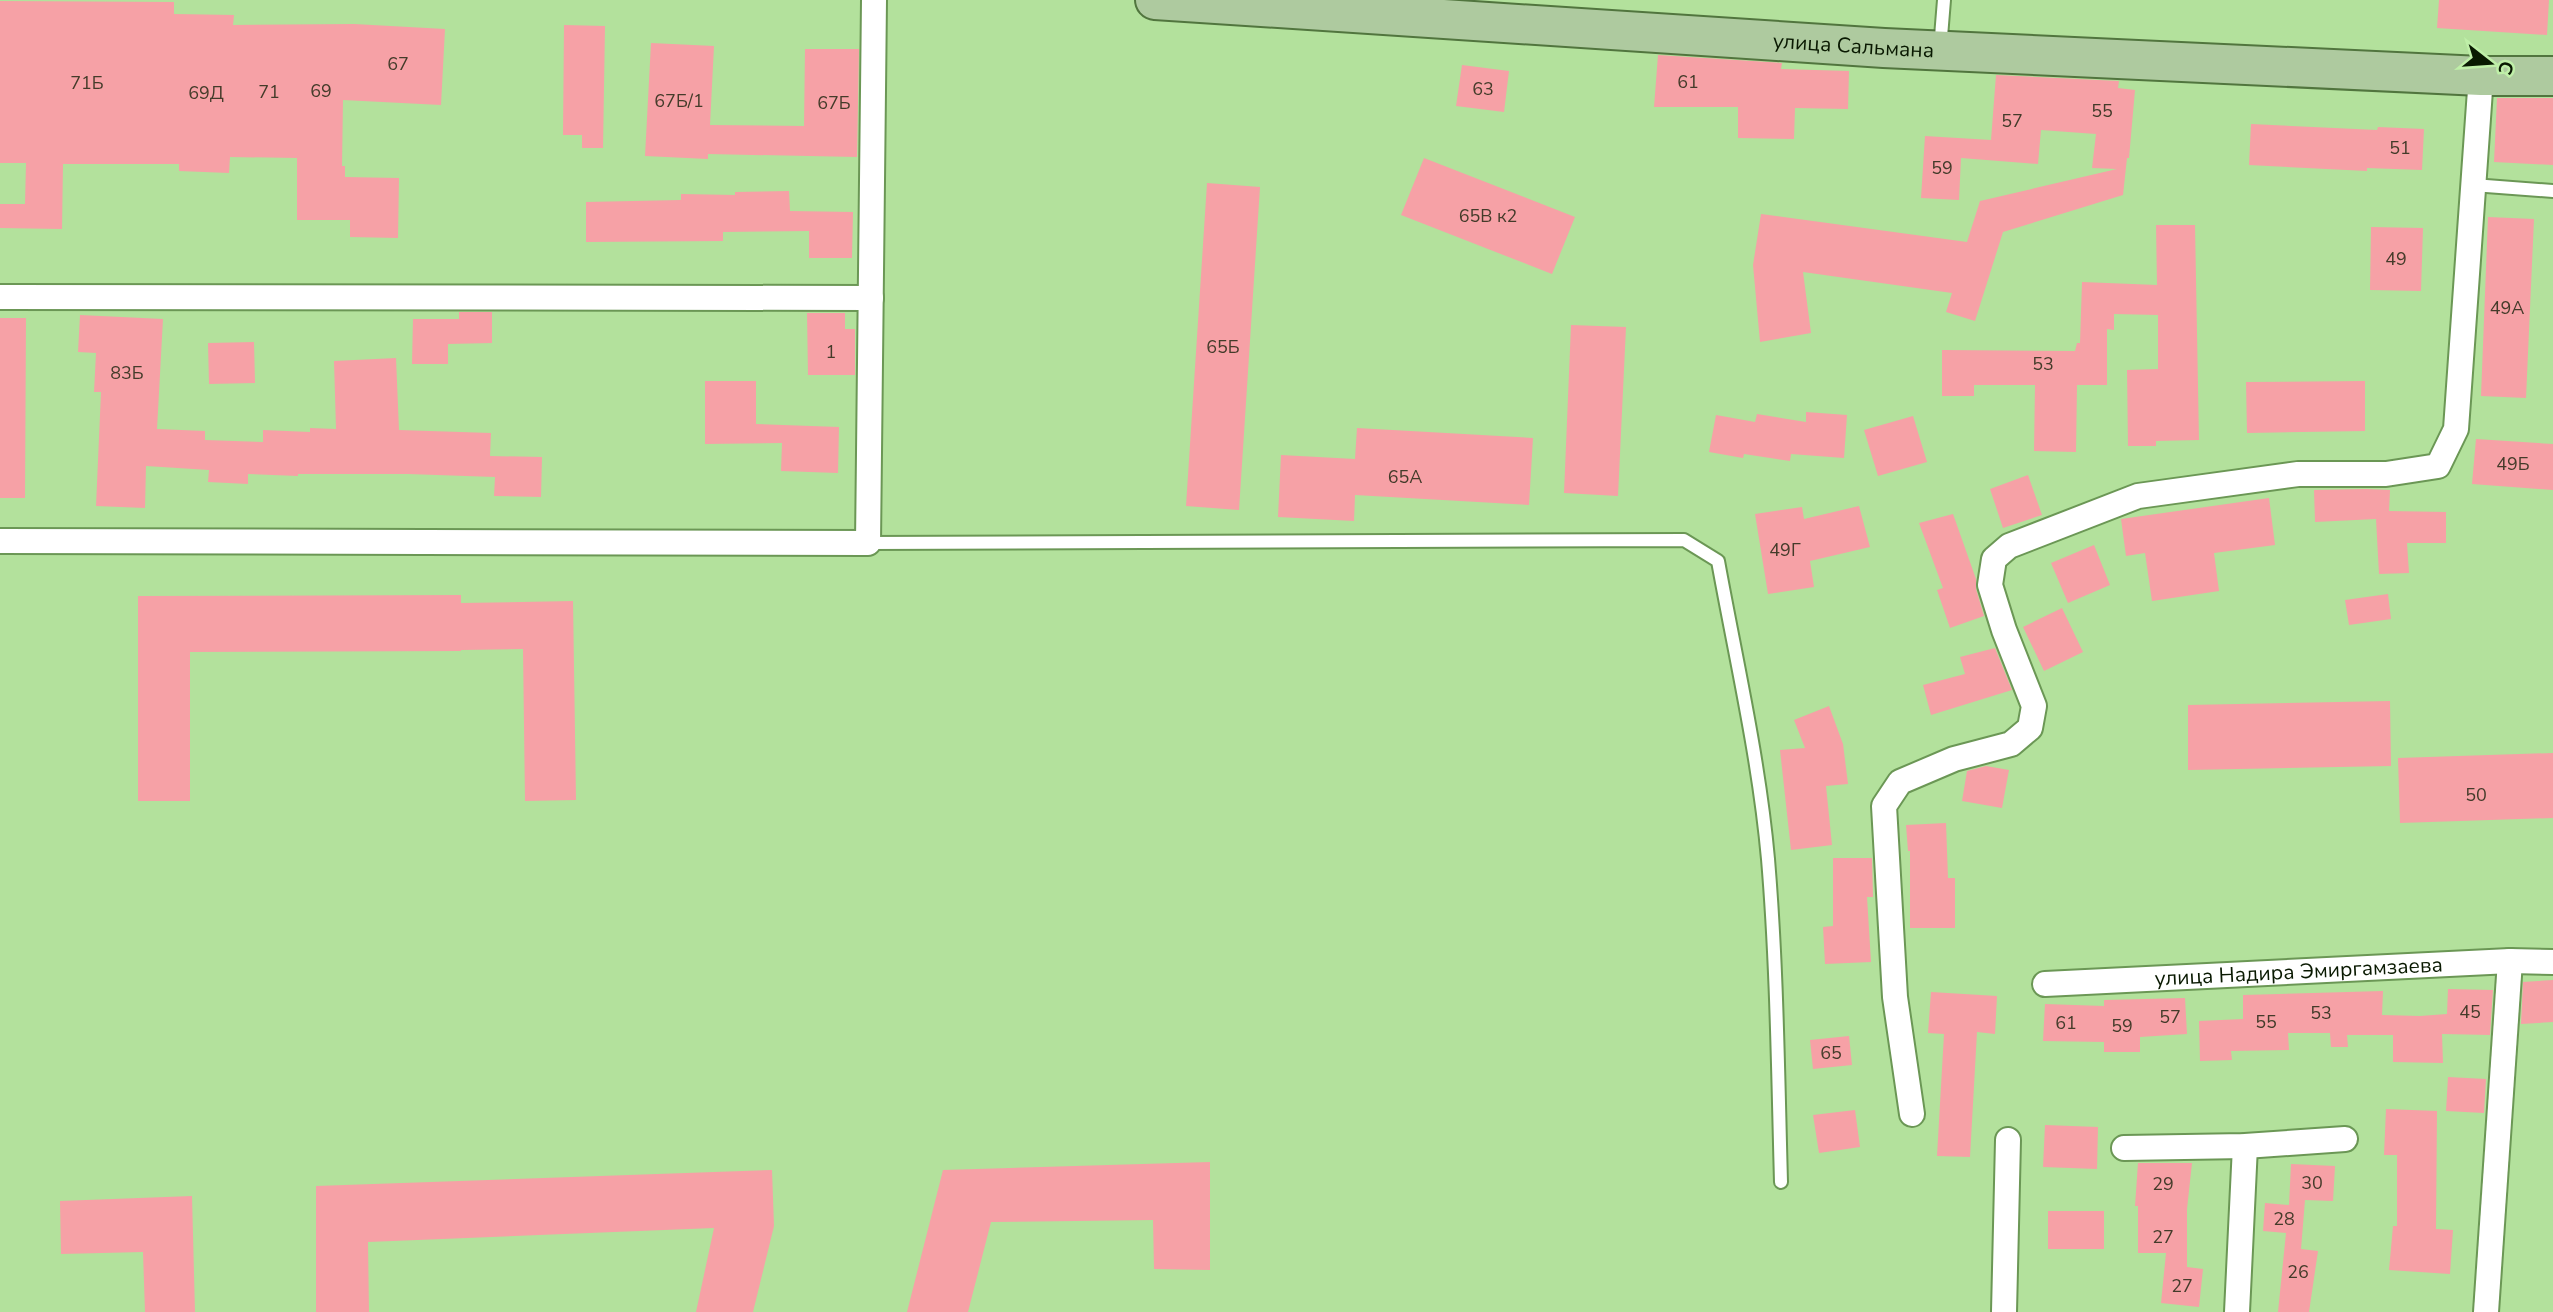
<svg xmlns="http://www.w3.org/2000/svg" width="2553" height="1312" font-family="'Nunito Sans',sans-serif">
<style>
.building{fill:#f6a1a6}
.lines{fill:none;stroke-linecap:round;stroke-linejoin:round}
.service-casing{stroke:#6b9755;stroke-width:16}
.minor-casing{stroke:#6b9755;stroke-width:28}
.primary-casing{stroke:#51753e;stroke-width:42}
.service{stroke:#fff;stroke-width:12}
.minor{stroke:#fff;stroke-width:24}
.primary{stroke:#aeca9f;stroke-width:38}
.labels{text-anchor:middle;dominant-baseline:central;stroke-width:7;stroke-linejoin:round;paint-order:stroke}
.number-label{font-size:18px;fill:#443b2a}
.street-label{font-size:21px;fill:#091901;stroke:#bfefa8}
</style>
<rect width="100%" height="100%" fill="#b3e19c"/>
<path class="building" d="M2439,0H2549L2547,35L2437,28Z
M0,1L174,2V14L234,15L233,25L354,24L445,29L441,105L343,100L342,166H345V177L399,178L398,238L350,237V220H297V158L230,157L229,173L179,171V164H63L62,229L0,228V204H25L26,163H0Z
M564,25L605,26L603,148H582V135H563Z
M651,43L714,46L710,125L804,126L805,49H859L857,157L708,154V159L645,156Z
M1658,55L1782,63L1781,69L1849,71L1848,109L1795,108L1794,139L1738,138V107H1654Z
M1462,65L1509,71L1504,112L1456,106Z
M1996,75L2119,81L2118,88L2135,90L2129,158H2127L2123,195L2003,232L1975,321L1946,312L1952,293L1803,272L1811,333L1760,342L1753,265L1761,214L1967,242L1980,201L2117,169L2092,168L2096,134L2041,130L2038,164L1961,158L1959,200L1921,198L1925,136L1991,140Z
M2497,98H2553V165L2494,162Z
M2251,124L2377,130L2378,127L2424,129L2422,170L2367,168V171L2249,165Z
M1424,158L1575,217L1552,274L1401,215Z
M1207,183L1260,187L1239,510L1186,506Z
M789,191L790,211L853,212L852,258H809V231L723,232V241L586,242V202L681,200V194L735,195V192Z
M2488,217L2534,219L2526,398L2481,396Z
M2156,225H2195L2199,440L2156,441V446H2128L2127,370L2158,369V315L2114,314V330L2107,329V385H2077L2076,452L2034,451L2035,385H1974V396H1942V350L2075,351L2077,343H2080L2082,282L2157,285Z
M2371,227L2423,228L2421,291L2370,290Z
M459,312H492V343L448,344V364H412L413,319H459Z
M807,313H845V329H855V375H808Z
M80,315L163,319L157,429L205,431V440L263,442V430L310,432V428L336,429L334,361L396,358L399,430L491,433L490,456L542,457L541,497L494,496L495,477L408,474H298V476L248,474V484L208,482L209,470L146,466L145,508L96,506L101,392H94L96,353L78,352Z
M0,318H26L25,498H0Z
M1571,325L1626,327L1618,496L1564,493Z
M254,342L255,383L209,384L208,343Z
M705,381H756V424L839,427L838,473L781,471L782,443L705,444Z
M2365,381V431L2247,433L2246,382Z
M1806,412L1847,415L1844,458L1791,454L1790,461L1744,454L1743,458L1709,452L1716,415L1755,422L1757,414L1806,422Z
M1913,416L1927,462L1878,476L1864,430Z
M1357,428L1533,438L1529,505L1355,495L1354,521L1278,517L1281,455L1355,459Z
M2476,439L2553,444V490L2472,484Z
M2028,475L2042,515L2003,528L1990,489Z
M2366,489L2390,490L2389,511L2446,512V543H2407L2409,573L2379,574L2376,519L2315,522L2314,490Z
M2269,498L2275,545L2214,553L2219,591L2152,601L2145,553L2126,556L2121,519Z
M1859,506L1870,547L1810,561L1814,587L1768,594L1755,514L1802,507L1804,519Z
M1953,514L1976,579V589L1984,616L1950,628L1937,590L1943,588L1919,523Z
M2094,545L2110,585L2068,603L2051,563Z
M2388,594L2391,619L2349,625L2345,600Z
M461,595V603L573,601L576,800L525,801L523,649L461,650V651L190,652V801H138V596Z
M2062,608L2083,652L2044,671L2023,627Z
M1995,648L2012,690L1931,715L1923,685L1965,674L1960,657Z
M2390,701L2391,766L2188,770V705Z
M1829,706L1843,744L1848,784L1826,786L1832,845L1791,850L1780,750L1805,748L1794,720Z
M2553,753V818L2400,823L2398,758Z
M1986,766L2009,770L2002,808L1962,801L1967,771Z
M1946,823L1948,878H1955V928H1910V851H1908L1906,825Z
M1833,858H1872L1873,897H1867L1871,962L1825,964L1823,927L1833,926Z
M2553,980V1022L2521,1024L2523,982Z
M2448,989L2493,990L2490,1035L2442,1034L2443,1063L2393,1062V1035H2347L2348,1047H2331L2330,1033H2288L2289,1050L2231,1051L2232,1060L2200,1061L2199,1021L2243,1019V995L2383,991L2382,1015L2420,1016L2447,1014Z
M1931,992L1997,996L1995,1034L1977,1032L1970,1157L1937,1156L1944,1034L1928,1033Z
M2185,998L2187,1034L2140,1037V1052H2104V1042L2043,1041L2045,1004L2104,1006V1000Z
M1849,1036L1852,1065L1813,1069L1810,1040Z
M2448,1077L2486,1079L2484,1113L2446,1111Z
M2386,1109L2437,1111L2436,1229L2453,1230L2450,1274L2389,1270L2393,1226H2397V1155H2384Z
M1855,1110L1860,1147L1819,1153L1813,1115Z
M2045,1125L2098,1127L2097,1169L2043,1167Z
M1210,1162V1270L1154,1269L1153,1220L991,1222L968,1312H907L943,1170Z
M2138,1163H2192L2187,1209V1267L2203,1269L2199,1307L2161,1303L2166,1253H2138V1206H2135Z
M2291,1164L2335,1166L2333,1201L2305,1200L2301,1249L2318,1251L2309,1312H2278L2286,1233L2263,1231L2265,1203L2289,1205Z
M772,1170L774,1226L753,1312H696L714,1228L368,1242L369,1312H316V1186Z
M192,1196L195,1312H145L143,1252L61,1254L60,1201Z
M2048,1211H2104V1249H2048Z"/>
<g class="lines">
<defs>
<path id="service" d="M1940,49L1944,0
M2473,185L2553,191
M868,543L1684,540L1718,561C1736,660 1759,759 1768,859C1777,966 1778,1075 1781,1182"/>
<g id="minor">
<path d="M0,297L871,298"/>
<path d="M0,541L868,543L874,0"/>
<path id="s1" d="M2045,984L2510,961L2553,962"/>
<path d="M1912,1114L1895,997L1884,806L1900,782L1954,759L2011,744L2030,728L2034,706L2004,630L1990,585L1994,559L2009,546L2138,496L2298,474H2386L2438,466L2456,429L2481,76"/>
<path d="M2124,1148L2245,1146L2345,1139"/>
<path d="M2004,1312L2008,1140"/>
<path d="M2237,1312L2245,1146"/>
<path d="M2486,1312L2510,961"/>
</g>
<g id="primary">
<path id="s2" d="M1155,0L1884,48L2481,76H2553"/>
</g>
</defs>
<use href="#service" class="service-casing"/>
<use href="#minor" class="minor-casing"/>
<use href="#primary" class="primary-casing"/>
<use href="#service" class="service"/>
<use href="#minor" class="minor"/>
<use href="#primary" class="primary"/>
</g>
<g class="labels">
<g class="number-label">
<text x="398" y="64">67</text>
<text x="1688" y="82">61</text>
<text x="87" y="83">71Б</text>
<text x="1483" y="89">63</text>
<text x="321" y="91">69</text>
<text x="269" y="92">71</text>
<text x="206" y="93">69Д</text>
<text x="679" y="101">67Б/1</text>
<text x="834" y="103">67Б</text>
<text x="2102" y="111">55</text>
<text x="2012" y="121">57</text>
<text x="2400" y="148">51</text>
<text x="1942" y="168">59</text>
<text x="1488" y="216">65В к2</text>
<text x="2396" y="259">49</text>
<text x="2507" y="308">49А</text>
<text x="1223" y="347">65Б</text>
<text x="831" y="352">1</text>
<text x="2043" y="364">53</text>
<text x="127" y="373">83Б</text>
<text x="2513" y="464">49Б</text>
<text x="1405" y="477">65А</text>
<text x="1785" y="550">49Г</text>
<text x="2476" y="795">50</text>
<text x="2470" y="1012">45</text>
<text x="2321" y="1013">53</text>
<text x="2170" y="1017">57</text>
<text x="2266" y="1022">55</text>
<text x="2066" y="1023">61</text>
<text x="2122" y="1026">59</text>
<text x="1831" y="1053">65</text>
<text x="2312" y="1183">30</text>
<text x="2163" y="1184">29</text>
<text x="2284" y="1219">28</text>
<text x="2163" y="1237">27</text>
<text x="2298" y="1272">26</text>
<text x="2182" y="1286">27</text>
</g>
<g class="street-label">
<text stroke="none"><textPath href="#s2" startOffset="700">улица Сальмана</textPath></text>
<text stroke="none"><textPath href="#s1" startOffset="254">улица Надира Эмиргамзаева</textPath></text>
</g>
</g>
<g transform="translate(2490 63) rotate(107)" stroke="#bfefa8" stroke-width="5" paint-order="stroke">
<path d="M0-5L12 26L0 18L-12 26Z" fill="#091901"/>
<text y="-10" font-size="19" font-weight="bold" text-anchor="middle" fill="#091901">С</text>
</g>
</svg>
